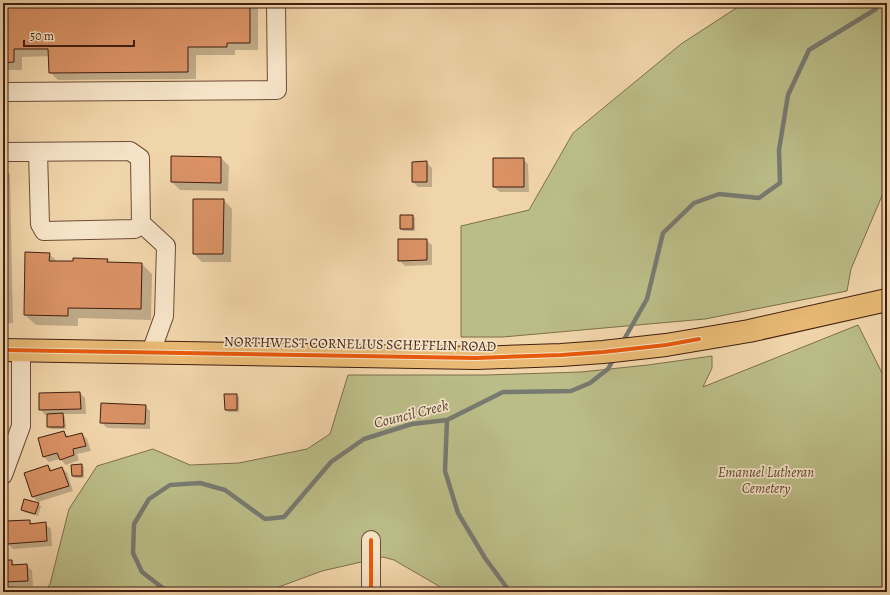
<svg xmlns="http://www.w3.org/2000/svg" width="890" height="595" font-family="Alegreya,serif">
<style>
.green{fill:#bbbd88;stroke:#7e6e4c}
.shadow{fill:#0003}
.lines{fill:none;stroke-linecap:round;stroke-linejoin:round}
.stream{stroke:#787a71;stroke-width:4.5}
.building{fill:#da9265;stroke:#411f11}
.minor-casing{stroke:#6d4c37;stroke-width:20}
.major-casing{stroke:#411f11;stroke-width:24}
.minor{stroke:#f6e4c8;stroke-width:18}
.major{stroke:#e8ba75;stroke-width:22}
.cycleway-casing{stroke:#f6e4c8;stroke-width:6}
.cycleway{stroke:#e8590c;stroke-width:4}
.labels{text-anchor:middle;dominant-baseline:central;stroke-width:3.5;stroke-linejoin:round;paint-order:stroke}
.street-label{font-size:14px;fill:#411f11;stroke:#f6e4c8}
.park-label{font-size:14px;font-style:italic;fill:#60462f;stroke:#f6e4c8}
.water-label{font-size:15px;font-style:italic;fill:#584539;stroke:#f6e4c8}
</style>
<rect width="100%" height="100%" fill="#f1d5aa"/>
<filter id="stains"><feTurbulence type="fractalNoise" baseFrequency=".005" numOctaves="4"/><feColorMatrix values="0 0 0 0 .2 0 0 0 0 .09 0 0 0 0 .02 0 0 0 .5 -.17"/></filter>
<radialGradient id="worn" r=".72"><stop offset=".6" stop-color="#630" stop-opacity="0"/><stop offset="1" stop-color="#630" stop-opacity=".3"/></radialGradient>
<path class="green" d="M744,3H887V184L851,269L847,291L705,319L503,337H461V226L529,210L573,133L681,44Z
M858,325L887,383V592H449L394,560L383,557L322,571L265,592H45L50,584L69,509L97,466L153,449L190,465L239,463L307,449L330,434L348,375H486L581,372L648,365L712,356V368L703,387Z"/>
<path class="shadow" d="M3,3H258V50H235V55H196V79L58,80L50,72V56L22,57V70H3Z
M221,158L229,166L228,191L180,190L172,182Z
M523,159L528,164L529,192H500L494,187Z
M426,162L432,168V187H418L413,182V163Z
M3,167L10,174L13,323L3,324Z
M224,200L232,209L231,262H202L194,254Z
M413,216L415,218V231H403L401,229Z
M426,240L432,245V265L405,266L399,260Z
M49,254L58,262L107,260L110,263L142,264L152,274L151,320L78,318V326L36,325L25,315Z
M3,393L5,395L4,411H3Z
M80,393L85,398L86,414H63L65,417L66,429H51L48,427V415H45L40,409Z
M236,395L239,397V412H228L226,410Z
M145,406L150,411V429L107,428L101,422Z
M64,432L69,437L82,434L87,439L91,451L77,454L79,460L66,465L60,459L49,462L44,457L39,439Z
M82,465L84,468V478H75L73,476Z
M48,466L53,471L62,468L67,473L73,491L38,502L33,497L25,473Z
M38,504L41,506L38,516L24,512L22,510Z
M29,521L33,524H45L51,529L52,546L13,549L8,544Z
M3,561H11L16,566L27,565L32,571L33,586L3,587Z"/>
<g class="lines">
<path class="stream" d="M622,343L647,299L663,233L694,203L719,194L759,198L780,183L779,150L788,95L809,50L876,9L878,3
M447,420L445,471L458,513L485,558L510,592
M168,592L142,572L133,553L134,524L149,499L170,485L200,483L225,490L265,519L284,517L331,462L364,439L412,424L447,420L503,392L571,391L590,383L608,369L614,358"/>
</g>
<path class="building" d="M3,3H250V43H227V47H188V72L49,73L48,49H14V62L3,63Z
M171,156L221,157V183L171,182Z
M493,158H524V187H493Z
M427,161V182H412V162Z
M193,199H224L223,254H193Z
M400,215H413V229H400Z
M398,239H427V260L398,261Z
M25,252L50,253L49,261H73V258L108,259L107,262L142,263L141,309L68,308V316L24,315Z
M80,392L81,409L39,410V393Z
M224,394H237V410H225Z
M101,403L146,405L145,424L100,423Z
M63,413L64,427H47V414Z
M64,431L66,437L82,433L86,446L73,449L74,455L60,460L57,453L43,457L38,438Z
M82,464V476H72L71,465Z
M48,465L50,471L62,467L69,486L32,497L24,473Z
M24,499L39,503L35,514L21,510Z
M30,520V524L46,522L47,541L7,544L5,521Z
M3,560H12V565L27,564L28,581L3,582Z"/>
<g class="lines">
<defs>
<path id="minor" d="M3,92L277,90L276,3
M3,152L130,151L140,158L141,223L135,229L44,231L40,224L38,152
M141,223L166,246L164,316L151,352
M3,475L21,426V350
M371,540V592"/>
<path id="major" d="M3,350L476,358L561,355L603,352L666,345L749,331L887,300"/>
</defs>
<use href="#minor" class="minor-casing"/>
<use href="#major" class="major-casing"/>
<use href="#minor" class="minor"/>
<use href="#major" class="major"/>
<defs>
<path id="cycleway" d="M3,350L476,358L561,355L603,352L666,345L699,339
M371,540V592"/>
</defs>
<use href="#cycleway" class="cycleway-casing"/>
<use href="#cycleway" class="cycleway"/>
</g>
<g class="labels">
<g class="street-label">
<text transform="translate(360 344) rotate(1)">NORTHWEST CORNELIUS SCHEFFLIN ROAD</text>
</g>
<g class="park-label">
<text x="766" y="472">Emanuel Lutheran<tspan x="766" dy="16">Cemetery</tspan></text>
</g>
<g class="water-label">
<text transform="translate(411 414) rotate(-14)">Council Creek</text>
</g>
</g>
<rect width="890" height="595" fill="none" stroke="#f1d5aa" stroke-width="16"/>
<rect x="4" y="4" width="882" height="587" fill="none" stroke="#411f11" stroke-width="2"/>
<rect x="8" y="8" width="874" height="579" fill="none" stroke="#411f11"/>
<path d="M24 40v6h110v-6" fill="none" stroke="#411f11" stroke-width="2"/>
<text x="30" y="40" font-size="12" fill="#411f11" stroke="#f6e4c8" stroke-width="3" paint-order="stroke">50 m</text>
<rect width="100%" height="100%" filter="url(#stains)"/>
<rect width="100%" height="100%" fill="url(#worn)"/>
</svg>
